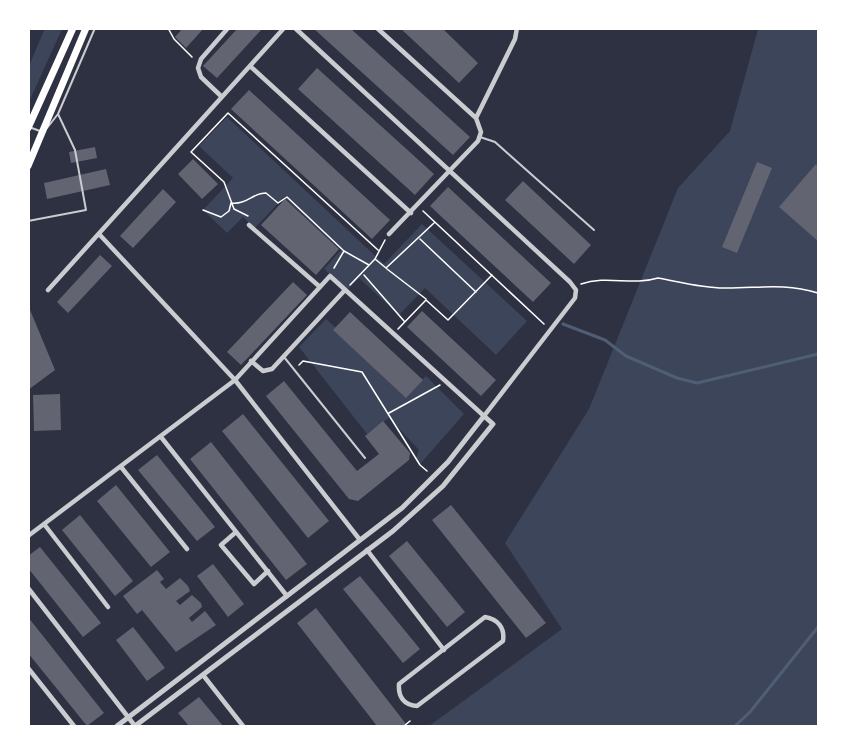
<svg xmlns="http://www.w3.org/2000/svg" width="847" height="755" font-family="'Fira Sans',sans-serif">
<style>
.green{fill:#3c4559}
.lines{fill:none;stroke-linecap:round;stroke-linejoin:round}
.stream{stroke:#4f5d75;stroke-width:3}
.building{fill:#626471}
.path{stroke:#fff;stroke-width:1.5}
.service{stroke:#caccd0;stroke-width:2}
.minor{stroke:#caccd0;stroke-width:4.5}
.tertiary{stroke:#caccd0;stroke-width:5}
.primary{stroke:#fff;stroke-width:7}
</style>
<rect width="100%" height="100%" fill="#2d3142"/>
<path class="green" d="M45,28L62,29L29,102V66Z
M758,29H818V726H429L562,629L505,543L589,409L678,188L730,131Z
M227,117L384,264L422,224L527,321L496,355L425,288L399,315L359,278L347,290L324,269L341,250L284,197L255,228L243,217L227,233L203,210L233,178L199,146Z
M326,319L409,393L426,376L464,414L421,463L416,458L419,450L389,418L367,434L299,347Z"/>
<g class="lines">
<path class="stream" d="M563,324L605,340L626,356L677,378L697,383L818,354
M735,726L750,712L818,627"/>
</g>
<path class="building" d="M183,28H204L186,48L175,37Z
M238,28H263L217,78L203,66Z
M313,28H350L470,137L453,155Z
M400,28H442L478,63L459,83Z
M317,68L434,174L415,195L298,89Z
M249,90L390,220L372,239L231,109Z
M95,147L97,158L71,163L69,152Z
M193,159L218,184L202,199L178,174Z
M757,162L772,168L737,253L722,247Z
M816,164L818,167V241L779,207Z
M106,169L110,185L47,199L44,183Z
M523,181L591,245L574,264L505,200Z
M448,187L551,283L533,302L430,206Z
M163,189L176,202L133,248L120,236Z
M285,199L339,249L316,275L261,225Z
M100,255L112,266L68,313L57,302Z
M293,282L307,295L241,365L227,352Z
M28,305L55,370L28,390Z
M422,311L496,380L481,396L407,327Z
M350,312L423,380L406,398L333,330Z
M284,381L357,471L379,454L365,436L383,421L410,453L409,460L358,501L349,499L266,396Z
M60,394L61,430L34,431L33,395Z
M243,414L329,521L308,538L222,431Z
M211,442L307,564L286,580L190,459Z
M157,455L215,527L197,541L138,470Z
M116,485L170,552L151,567L97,501Z
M451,505L546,623L526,638L432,520Z
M80,515L133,581L115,596L62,530Z
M407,541L465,612L447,627L389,556Z
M40,547L101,623L83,637L28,568V556Z
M213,564L244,604L228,617L197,576Z
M157,570L164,579L160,582L166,589L180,578L188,586L190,591L176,601L180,605L192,595L201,603L202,607L189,618L192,622L205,611L216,625L176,652L142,610L137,614L123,596Z
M360,576L420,649L403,663L343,589Z
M316,608L406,724L402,726H377L297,623Z
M28,617L104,713L87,726L28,653Z
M133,627L165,668L147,681L116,640Z
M199,697L223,726H189L178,713Z"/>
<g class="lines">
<path class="path" d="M168,28L174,39L192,57
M203,210L221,217L229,211L231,203C247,205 252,193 266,193L278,203L287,197L344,251
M423,211L544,324
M248,216L234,209L224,182L191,152L228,113L378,250
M420,239L476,292
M375,259L386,268L434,223
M334,268L344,251L369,265
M387,269L426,299
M364,275L404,321
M581,284C607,275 632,286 658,278C680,282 705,289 727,288C761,288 784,283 818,293
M350,285L375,259L385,240
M398,329L426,300L448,320L492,275
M299,365L303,361L362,372L420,465L427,471
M389,413L440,385
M404,726L410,721"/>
<path class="service" d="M29,127L40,131
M47,128L58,114L95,28
M480,137L495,142L594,230
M28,221L86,210L75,150L58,114
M284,357L365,458"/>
<path class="minor" d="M377,28L476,118L481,132L478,141L389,234
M250,66L411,213
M222,97L201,77L198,68L201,59L228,28
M476,118L515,39L517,28
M249,225L320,287
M99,234L235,380L360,540
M48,290L284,28
M251,361L263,371L272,369L345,290
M161,437L287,596
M121,467L187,549
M44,524L108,607
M236,532L221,545L254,584L268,571
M28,536L235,380L330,276L484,416L575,298L576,290L570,282L295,28
M367,550L444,650
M28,588L135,726
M485,617C498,619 505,628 503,641L417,706C404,705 398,697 399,684Z
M28,668L74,726
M203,675L243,726"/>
<path class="tertiary" d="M117,726L402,508L448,462L484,416L493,424L443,486L393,531L135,726"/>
<path class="primary" d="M28,128L73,28
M28,166L86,28"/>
</g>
<rect width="847" height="755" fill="none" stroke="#ffffff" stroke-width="60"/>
</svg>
